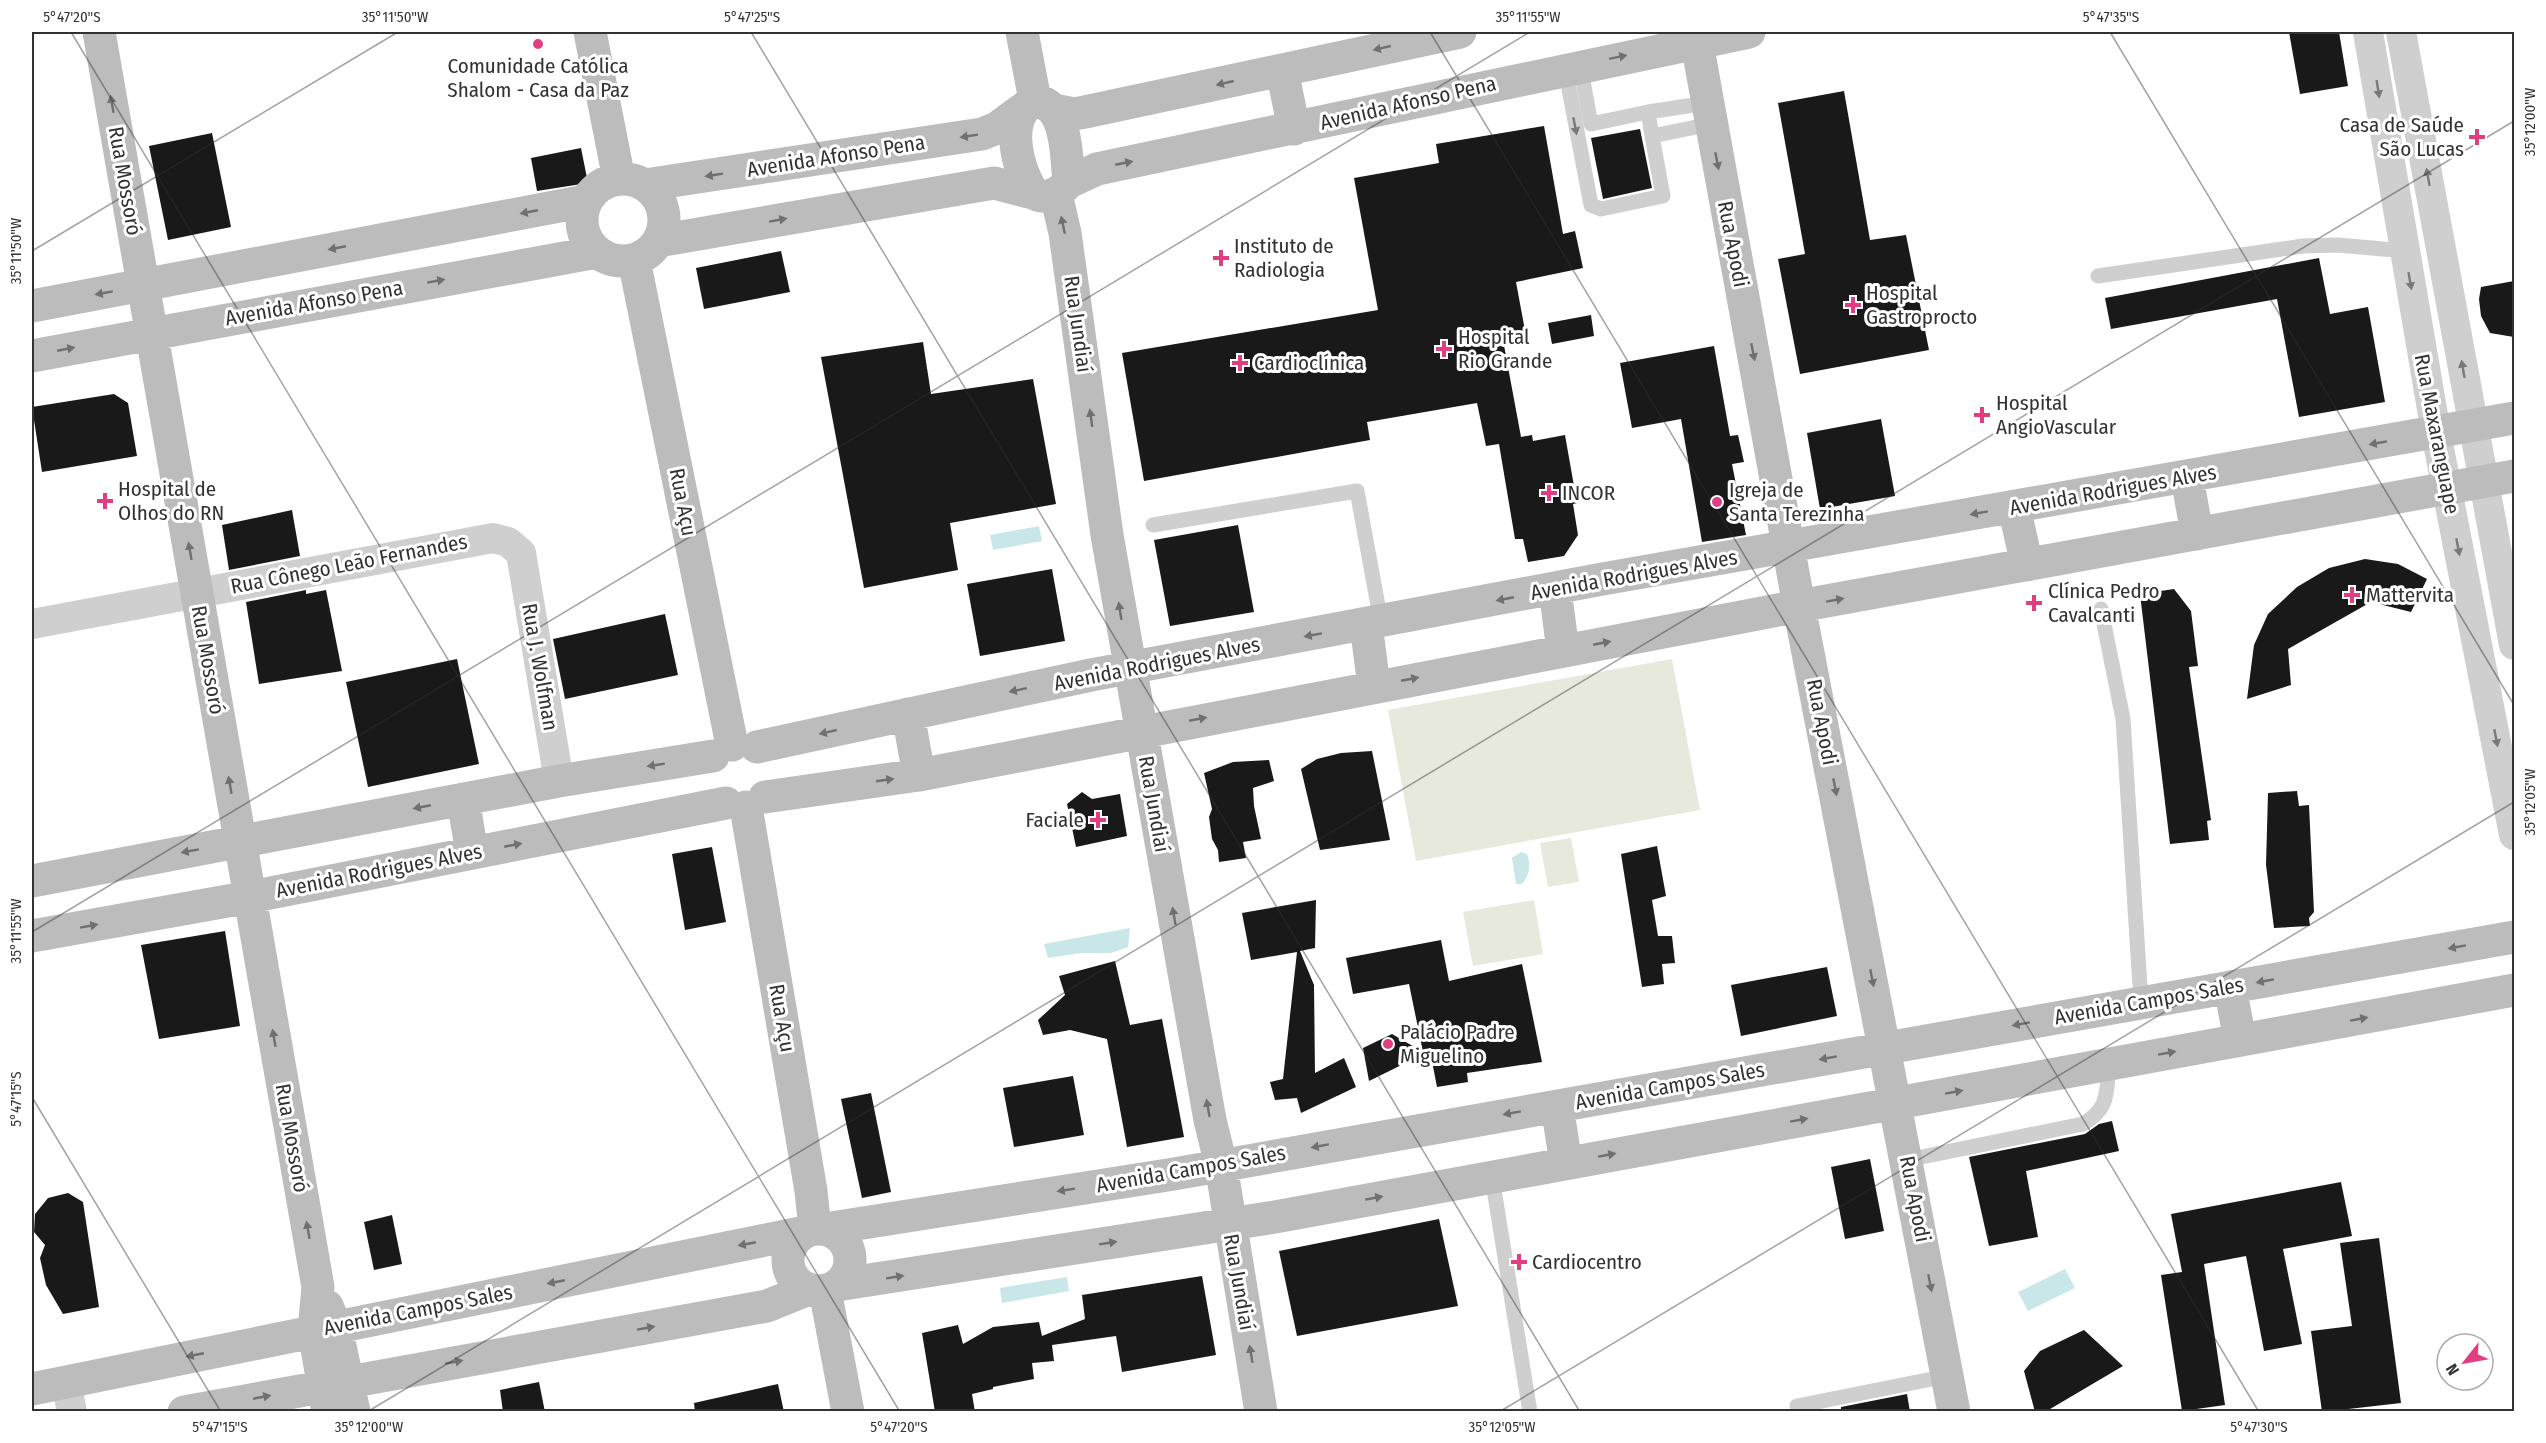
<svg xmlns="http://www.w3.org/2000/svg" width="2546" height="1443" font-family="'Fira Sans Condensed',sans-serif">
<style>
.green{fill:#e7e9dc}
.water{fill:#c9e7e8}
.building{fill:#191919}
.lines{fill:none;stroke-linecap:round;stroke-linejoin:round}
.lane{stroke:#cfcfcf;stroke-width:15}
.street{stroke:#cfcfcf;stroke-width:30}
.secondary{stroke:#bcbcbc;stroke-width:33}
.oneway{fill:#707070}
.oneway2{fill:#797979}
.ticks{fill:none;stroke:#323232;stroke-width:1.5;stroke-opacity:0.45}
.poi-dot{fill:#df3e81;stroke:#fff;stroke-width:2}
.labels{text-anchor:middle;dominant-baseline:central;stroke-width:6;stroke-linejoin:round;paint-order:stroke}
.poi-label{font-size:21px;fill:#323232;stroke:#fff;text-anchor:start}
.street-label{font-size:21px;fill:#323232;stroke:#fff}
.neatline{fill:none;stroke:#323232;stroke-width:2}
.ticks-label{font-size:15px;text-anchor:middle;fill:#323232}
</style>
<rect width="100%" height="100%" fill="#fff"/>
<path class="green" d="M1672,659L1700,810L1416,861L1388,710Z
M1571,838L1579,882L1548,887L1540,843Z
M1534,900L1543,954L1473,966L1463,912Z"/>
<path class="water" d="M1039,526L1042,541L993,550L990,535Z
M1521,852L1527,854C1531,865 1530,875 1522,884H1516L1512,858Z
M1130,928L1128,947L1111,953H1081L1048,958L1044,944Z
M2065,1269L2075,1288L2028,1311L2018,1292Z
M1067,1277L1069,1291L1002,1303L1000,1288Z"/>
<path class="building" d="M2289,32H2339L2348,86L2300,94Z
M1844,91L1870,240L1906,235L1929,350L1800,374L1778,259L1805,254L1778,103Z
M1544,126L1563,234L1575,231L1583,268L1516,282L1526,336L1503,340L1521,437L1532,435L1533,441L1565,435L1577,503L1573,504L1578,535L1564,556L1528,562L1523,539H1515L1499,444L1486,446L1477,403L1367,422L1370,440L1144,481L1122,353L1378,310L1354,178L1439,163L1436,144Z
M1640,129L1652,188L1603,199L1591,138Z
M212,133L231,227L168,240L149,146Z
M581,148L588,183L537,191L531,158Z
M781,251L790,292L704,309L696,268Z
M2319,258L2330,314L2368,307L2385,402L2299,417L2277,299L2111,329L2105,298Z
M2514,281V337L2490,333L2481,316L2479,299L2481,287Z
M1591,315L1594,336L1552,344L1548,323Z
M923,342L931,394L1033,379L1056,504L950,523L958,570L864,588L821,357Z
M1714,346L1730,436L1738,435L1744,462L1732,464L1746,535L1702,542L1681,419L1632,428L1620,363Z
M114,394L128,403L137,456L42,472L32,407Z
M1881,419L1895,496L1820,509L1807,433Z
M292,510L300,556L229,570L222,525Z
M1238,525L1254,612L1170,626L1154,540Z
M2365,559L2398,564L2427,579L2411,612L2371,602L2288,649L2291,685L2247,699L2254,645L2268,614L2297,587L2329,568Z
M1052,569L1065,641L980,656L967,584Z
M2174,589L2191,611L2198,666L2189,667L2211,820L2207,821L2209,840L2170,844L2140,594Z
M306,590V594L326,590L342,671L259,684L246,602Z
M665,614L678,675L565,699L553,639Z
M457,659L479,764L368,787L346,682Z
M1372,751L1390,840L1320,850L1301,769L1317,759L1341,753Z
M1269,760L1274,781L1253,788L1254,806L1261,839L1243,842L1246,858L1219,862L1218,850L1212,839L1209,817L1212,809L1204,773L1233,762Z
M2297,791L2299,806L2309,805L2314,912L2309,918L2310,926L2274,928L2266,865L2268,793Z
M1082,792L1092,799L1120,794L1127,836L1076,847L1067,804Z
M1657,846L1666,896L1652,900L1658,936H1672L1675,963L1662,964L1664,984L1642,987L1621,854Z
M712,847L726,922L685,930L672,854Z
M1316,900L1315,948L1300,951L1314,985L1315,1073L1344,1058L1356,1087L1301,1113L1297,1098L1275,1100L1270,1082L1283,1079L1297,952L1251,960L1242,913Z
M225,931L240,1026L159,1039L141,945Z
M1441,940L1449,981L1522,964L1542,1062L1467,1073L1468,1082L1437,1087L1430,1051L1369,1081L1363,1048L1392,1034L1423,1052L1409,984L1353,994L1346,958Z
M1115,961L1130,1025L1162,1019L1184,1137L1127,1147L1107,1039L1070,1030L1043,1035L1038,1020L1065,995L1059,976Z
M1827,967L1837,1016L1741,1036L1731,985Z
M1073,1076L1084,1135L1014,1147L1003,1088Z
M871,1093L891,1192L862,1198L841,1099Z
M2112,1121L2119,1151L2026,1171L2038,1237L1989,1246L1969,1157L2085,1134L2099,1124Z
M1870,1159L1884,1231L1845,1239L1831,1167Z
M2341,1182L2352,1236L2283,1249L2302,1344L2264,1351L2246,1256L2204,1264L2225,1405L2182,1411L2161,1275L2182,1272L2171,1214Z
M68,1193L83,1202L99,1307L63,1314L46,1285L40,1258L45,1245L34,1232L35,1214L48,1198Z
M392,1215L402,1264L374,1270L364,1222Z
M1439,1219L1458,1306L1297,1336L1279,1251Z
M2379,1238L2401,1403L2322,1412L2311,1331L2352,1326L2340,1243Z
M1202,1276L1216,1355L1122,1372L1116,1336L1052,1345L1054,1361L1032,1363L1034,1379L993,1387V1389L972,1394L975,1412H935L922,1333L958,1325L963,1344L993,1327L1039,1322L1042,1336L1085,1319L1082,1295Z
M2084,1330L2123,1366L2045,1412H2035L2024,1371L2040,1351Z
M539,1382L545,1412H503L500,1390Z
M778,1384L784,1412H695L694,1403Z
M1907,1394L1910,1412H1841V1407Z"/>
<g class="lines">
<path class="lane" d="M1580,65L1591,124L1648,112L1652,136
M1565,68L1591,205L1601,209L1663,196L1652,136L1711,124
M1648,112L1707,103
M2098,276L2303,246L2338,245L2405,251
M1153,525L1357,491L1381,622
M2101,609L2123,719L2141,1002
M1907,1160L2083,1124C2110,1108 2106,1093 2109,1064
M1492,1177L1530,1412
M1797,1406L1947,1376"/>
<path class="street" d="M2368,32L2436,433L2514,835
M2401,32L2514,645
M32,624L493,538L508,542L521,553L559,781
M66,1381L72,1412"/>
<path class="secondary" d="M99,32L318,1287L314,1331L328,1412
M590,32L619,179
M1022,32L1035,100
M1695,32L1799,606L1954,1412
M1282,70L1294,129
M1035,100C1068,105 1066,155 1069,182C1059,193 1048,201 1033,193C1017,169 1003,116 1035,100Z
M1054,110L1074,114L1085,112L1460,32
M582 220a41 41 0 1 1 82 0a41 41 0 1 1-82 0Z
M1069,182L1097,169L1749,32
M645,185L982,134L997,128L1020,111
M1056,194L1065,233L1107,535L1210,1120L1221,1165L1261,1412
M658,241L994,183L1033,193
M634,260L732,745
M32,306L586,201
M32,356L597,252
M2187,477L2197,534
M2014,507L2027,565
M1555,589L1563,651
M1366,625L1374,686
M908,714L919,775
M757,747L1091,675L1597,580L2514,418
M765,797L919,775L1799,606L2514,476
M463,799L472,853
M746,807L811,1191L815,1229
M32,881L559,781L713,756
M32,936L250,897L726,803
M2230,987L2240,1040
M1557,1106L1566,1163
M825,1229L1174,1174L2514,937
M788 1260a31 31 0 1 1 62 0a31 31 0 1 1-62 0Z
M837,1285L1275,1217L2514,990
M825,1290L848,1412
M327,1306L336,1327L354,1412
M32,1389L805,1232
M184,1412L767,1306L809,1289"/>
</g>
<defs><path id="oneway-solid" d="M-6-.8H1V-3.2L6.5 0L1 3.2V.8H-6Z" transform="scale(1.5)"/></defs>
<g class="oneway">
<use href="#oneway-solid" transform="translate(1382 48) rotate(167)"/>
<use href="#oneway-solid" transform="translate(1618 57) rotate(-12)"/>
<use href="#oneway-solid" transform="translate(1225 83) rotate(167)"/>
<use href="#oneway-solid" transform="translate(112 104) rotate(-100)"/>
<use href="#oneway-solid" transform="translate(969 136) rotate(171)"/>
<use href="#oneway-solid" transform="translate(1717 161) rotate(79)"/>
<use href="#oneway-solid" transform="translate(1124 163) rotate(-11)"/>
<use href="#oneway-solid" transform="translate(714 175) rotate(171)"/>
<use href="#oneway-solid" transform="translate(529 212) rotate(169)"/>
<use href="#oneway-solid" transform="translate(778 220) rotate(-10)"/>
<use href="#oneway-solid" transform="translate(1063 225) rotate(-102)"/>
<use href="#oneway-solid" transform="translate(337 248) rotate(169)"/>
<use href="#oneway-solid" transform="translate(436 281) rotate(-10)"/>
<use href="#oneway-solid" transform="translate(104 293) rotate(170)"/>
<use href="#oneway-solid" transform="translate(66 349) rotate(-11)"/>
<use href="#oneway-solid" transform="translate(1753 352) rotate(79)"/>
<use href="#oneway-solid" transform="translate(1091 418) rotate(-98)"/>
<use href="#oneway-solid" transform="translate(2378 443) rotate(170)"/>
<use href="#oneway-solid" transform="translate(1979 513) rotate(170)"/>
<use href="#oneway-solid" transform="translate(190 551) rotate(-100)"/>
<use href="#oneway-solid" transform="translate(1505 599) rotate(169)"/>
<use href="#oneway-solid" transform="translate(1835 600) rotate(-10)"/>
<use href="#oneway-solid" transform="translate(1120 611) rotate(-99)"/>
<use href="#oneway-solid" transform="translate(1313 635) rotate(170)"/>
<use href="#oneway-solid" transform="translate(1602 643) rotate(-11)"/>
<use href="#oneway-solid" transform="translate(1410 679) rotate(-11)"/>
<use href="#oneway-solid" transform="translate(1018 690) rotate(168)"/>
<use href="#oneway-solid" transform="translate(1198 719) rotate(-11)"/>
<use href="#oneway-solid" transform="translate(828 732) rotate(167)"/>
<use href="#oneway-solid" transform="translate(656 765) rotate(171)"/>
<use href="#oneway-solid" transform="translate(885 780) rotate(-8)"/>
<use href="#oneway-solid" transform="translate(230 785) rotate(-100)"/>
<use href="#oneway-solid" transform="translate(1835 787) rotate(79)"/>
<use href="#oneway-solid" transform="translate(422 807) rotate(169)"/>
<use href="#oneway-solid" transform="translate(513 845) rotate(-11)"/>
<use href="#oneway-solid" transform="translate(190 851) rotate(170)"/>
<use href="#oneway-solid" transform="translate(1174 916) rotate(-100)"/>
<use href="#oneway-solid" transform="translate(89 926) rotate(-10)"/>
<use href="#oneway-solid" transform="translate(2457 947) rotate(170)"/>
<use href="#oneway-solid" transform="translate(1872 978) rotate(79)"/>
<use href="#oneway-solid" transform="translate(2265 981) rotate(170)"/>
<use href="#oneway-solid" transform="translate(2359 1019) rotate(-10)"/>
<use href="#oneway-solid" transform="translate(2021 1024) rotate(170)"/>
<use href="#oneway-solid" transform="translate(274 1038) rotate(-100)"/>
<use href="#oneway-solid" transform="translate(2167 1053) rotate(-10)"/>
<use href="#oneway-solid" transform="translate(1828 1058) rotate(170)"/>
<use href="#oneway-solid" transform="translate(1954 1092) rotate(-10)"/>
<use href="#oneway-solid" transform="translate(1208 1108) rotate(-100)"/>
<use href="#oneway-solid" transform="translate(1512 1113) rotate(170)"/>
<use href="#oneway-solid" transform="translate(1799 1120) rotate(-10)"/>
<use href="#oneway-solid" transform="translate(1320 1146) rotate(170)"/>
<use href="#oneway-solid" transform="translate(1607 1155) rotate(-10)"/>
<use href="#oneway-solid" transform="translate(1066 1190) rotate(171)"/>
<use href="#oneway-solid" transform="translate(1374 1198) rotate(-10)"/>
<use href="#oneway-solid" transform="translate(308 1230) rotate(-100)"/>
<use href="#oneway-solid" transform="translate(1108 1243) rotate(-9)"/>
<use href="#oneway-solid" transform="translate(747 1244) rotate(169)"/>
<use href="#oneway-solid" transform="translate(895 1277) rotate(-9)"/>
<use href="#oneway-solid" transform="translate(556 1282) rotate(169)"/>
<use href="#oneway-solid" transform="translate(1930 1283) rotate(79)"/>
<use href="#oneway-solid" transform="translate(646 1328) rotate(-10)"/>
<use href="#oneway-solid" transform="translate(1251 1354) rotate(-100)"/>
<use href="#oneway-solid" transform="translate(195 1355) rotate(169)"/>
<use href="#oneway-solid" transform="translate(454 1362) rotate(-10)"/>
<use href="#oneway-solid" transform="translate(262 1397) rotate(-11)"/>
</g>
<g class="oneway2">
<use href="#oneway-solid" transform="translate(2378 89) rotate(81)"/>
<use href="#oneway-solid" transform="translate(1575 126) rotate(79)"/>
<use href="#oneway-solid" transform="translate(2428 177) rotate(-100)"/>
<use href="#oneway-solid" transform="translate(2410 281) rotate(80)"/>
<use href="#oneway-solid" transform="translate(2463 369) rotate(-100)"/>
<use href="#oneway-solid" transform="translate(2458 547) rotate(79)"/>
<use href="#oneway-solid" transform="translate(2496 738) rotate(79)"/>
</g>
<path class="ticks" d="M71,32L900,1412M751,32L1580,1412M1430,32L2259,1412M2110,32L2514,705M32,251L398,32M32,932L1530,32M32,1097L221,1412M367,1412L2514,121M1499,1412L2514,802"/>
<g class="poi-dot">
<circle cx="538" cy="44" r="6"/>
<path d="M2474 128h6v6h6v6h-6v6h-6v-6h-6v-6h6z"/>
<path d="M1218 249h6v6h6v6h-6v6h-6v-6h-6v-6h6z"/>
<path d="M1850 296h6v6h6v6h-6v6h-6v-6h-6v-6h6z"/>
<path d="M1441 340h6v6h6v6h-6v6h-6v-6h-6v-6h6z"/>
<path d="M1237 354h6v6h6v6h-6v6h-6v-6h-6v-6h6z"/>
<path d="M1979 406h6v6h6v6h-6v6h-6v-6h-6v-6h6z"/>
<path d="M1546 484h6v6h6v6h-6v6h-6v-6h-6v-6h6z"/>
<path d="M102 492h6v6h6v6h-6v6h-6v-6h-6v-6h6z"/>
<circle cx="1717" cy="502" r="6"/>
<path d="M2349 586h6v6h6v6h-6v6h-6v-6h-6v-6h6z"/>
<path d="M2031 594h6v6h6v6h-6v6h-6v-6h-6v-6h6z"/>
<path d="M1095 811h6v6h6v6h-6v6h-6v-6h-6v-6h6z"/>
<circle cx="1388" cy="1044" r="6"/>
<path d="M1516 1253h6v6h6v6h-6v6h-6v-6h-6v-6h6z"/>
</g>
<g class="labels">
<g class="poi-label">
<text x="538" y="66" text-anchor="middle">Comunidade Católica<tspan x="538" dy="24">Shalom - Casa da Paz</tspan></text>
<text x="2464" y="125" text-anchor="end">Casa de Saúde<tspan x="2464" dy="24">São Lucas</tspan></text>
<text x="1234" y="246">Instituto de<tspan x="1234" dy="24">Radiologia</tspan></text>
<text x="1866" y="293">Hospital<tspan x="1866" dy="24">Gastroprocto</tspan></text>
<text x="1458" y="337">Hospital<tspan x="1458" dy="24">Rio Grande</tspan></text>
<text x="1254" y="363">Cardioclínica</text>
<text x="1996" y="403">Hospital<tspan x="1996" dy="24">AngioVascular</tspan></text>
<text x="118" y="489">Hospital de<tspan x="118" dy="24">Olhos do RN</tspan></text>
<text x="1729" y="490">Igreja de<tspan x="1729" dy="24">Santa Terezinha</tspan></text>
<text x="1562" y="493">INCOR</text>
<text x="2048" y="591">Clínica Pedro<tspan x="2048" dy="24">Cavalcanti</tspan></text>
<text x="2366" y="595">Mattervita</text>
<text x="1084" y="820" text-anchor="end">Faciale</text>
<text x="1400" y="1032">Palácio Padre<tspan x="1400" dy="24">Miguelino</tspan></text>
<text x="1532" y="1262">Cardiocentro</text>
</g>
<g class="street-label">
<text transform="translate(1408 103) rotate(-13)">Avenida Afonso Pena</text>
<text transform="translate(836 156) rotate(-9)">Avenida Afonso Pena</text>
<text transform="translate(125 181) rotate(80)">Rua Mossoró</text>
<text transform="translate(1733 244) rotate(79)">Rua Apodi</text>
<text transform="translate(314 303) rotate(-10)">Avenida Afonso Pena</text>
<text transform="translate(1078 324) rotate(82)">Rua Jundiaí</text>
<text transform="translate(2437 434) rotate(79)">Rua Maxaranguape</text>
<text transform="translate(2113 490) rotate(-10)">Avenida Rodrigues Alves</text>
<text transform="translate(683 502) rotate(79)">Rua Açu</text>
<text transform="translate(349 564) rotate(-11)">Rua Cônego Leão Fernandes</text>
<text transform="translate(1634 575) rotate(-10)">Avenida Rodrigues Alves</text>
<text transform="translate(208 660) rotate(80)">Rua Mossoró</text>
<text transform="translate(1157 664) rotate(-11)">Avenida Rodrigues Alves</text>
<text transform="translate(540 667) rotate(80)">Rua J. Wolfman</text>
<text transform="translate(1822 722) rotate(79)">Rua Apodi</text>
<text transform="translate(1154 804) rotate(80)">Rua Jundiaí</text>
<text transform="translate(379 871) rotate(-11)">Avenida Rodrigues Alves</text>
<text transform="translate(2149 1001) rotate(-10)">Avenida Campos Sales</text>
<text transform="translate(782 1018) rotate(80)">Rua Açu</text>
<text transform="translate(1670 1086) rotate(-10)">Avenida Campos Sales</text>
<text transform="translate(292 1138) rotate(80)">Rua Mossoró</text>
<text transform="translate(1191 1169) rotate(-10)">Avenida Campos Sales</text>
<text transform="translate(1915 1199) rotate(79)">Rua Apodi</text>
<text transform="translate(1239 1282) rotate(80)">Rua Jundiaí</text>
<text transform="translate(418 1310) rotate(-11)">Avenida Campos Sales</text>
</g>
</g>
<rect width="2546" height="1443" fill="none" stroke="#ffffff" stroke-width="66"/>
<g transform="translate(2465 1362) rotate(239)"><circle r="28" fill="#ffffff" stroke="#adadad" stroke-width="1.5"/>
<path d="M0-4.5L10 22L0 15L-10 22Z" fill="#df3e81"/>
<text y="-9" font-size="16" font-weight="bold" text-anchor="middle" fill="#323232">N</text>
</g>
<rect x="33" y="33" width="2480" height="1377" class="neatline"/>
<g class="ticks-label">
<text x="72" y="22">5°47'20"S</text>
<text x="395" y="22">35°11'50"W</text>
<text x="752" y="22">5°47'25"S</text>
<text x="1528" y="22">35°11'55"W</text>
<text x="2111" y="22">5°47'35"S</text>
<text transform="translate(2530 122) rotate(-90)" y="5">35°12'00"W</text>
<text transform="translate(16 251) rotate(-90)" y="5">35°11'50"W</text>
<text transform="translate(2530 802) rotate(-90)" y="5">35°12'05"W</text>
<text transform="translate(16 931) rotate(-90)" y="5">35°11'55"W</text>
<text transform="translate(16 1099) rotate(-90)" y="5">5°47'15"S</text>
<text x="220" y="1432">5°47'15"S</text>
<text x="369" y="1432">35°12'00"W</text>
<text x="899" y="1432">5°47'20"S</text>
<text x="1502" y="1432">35°12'05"W</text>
<text x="2259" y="1432">5°47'30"S</text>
</g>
</svg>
